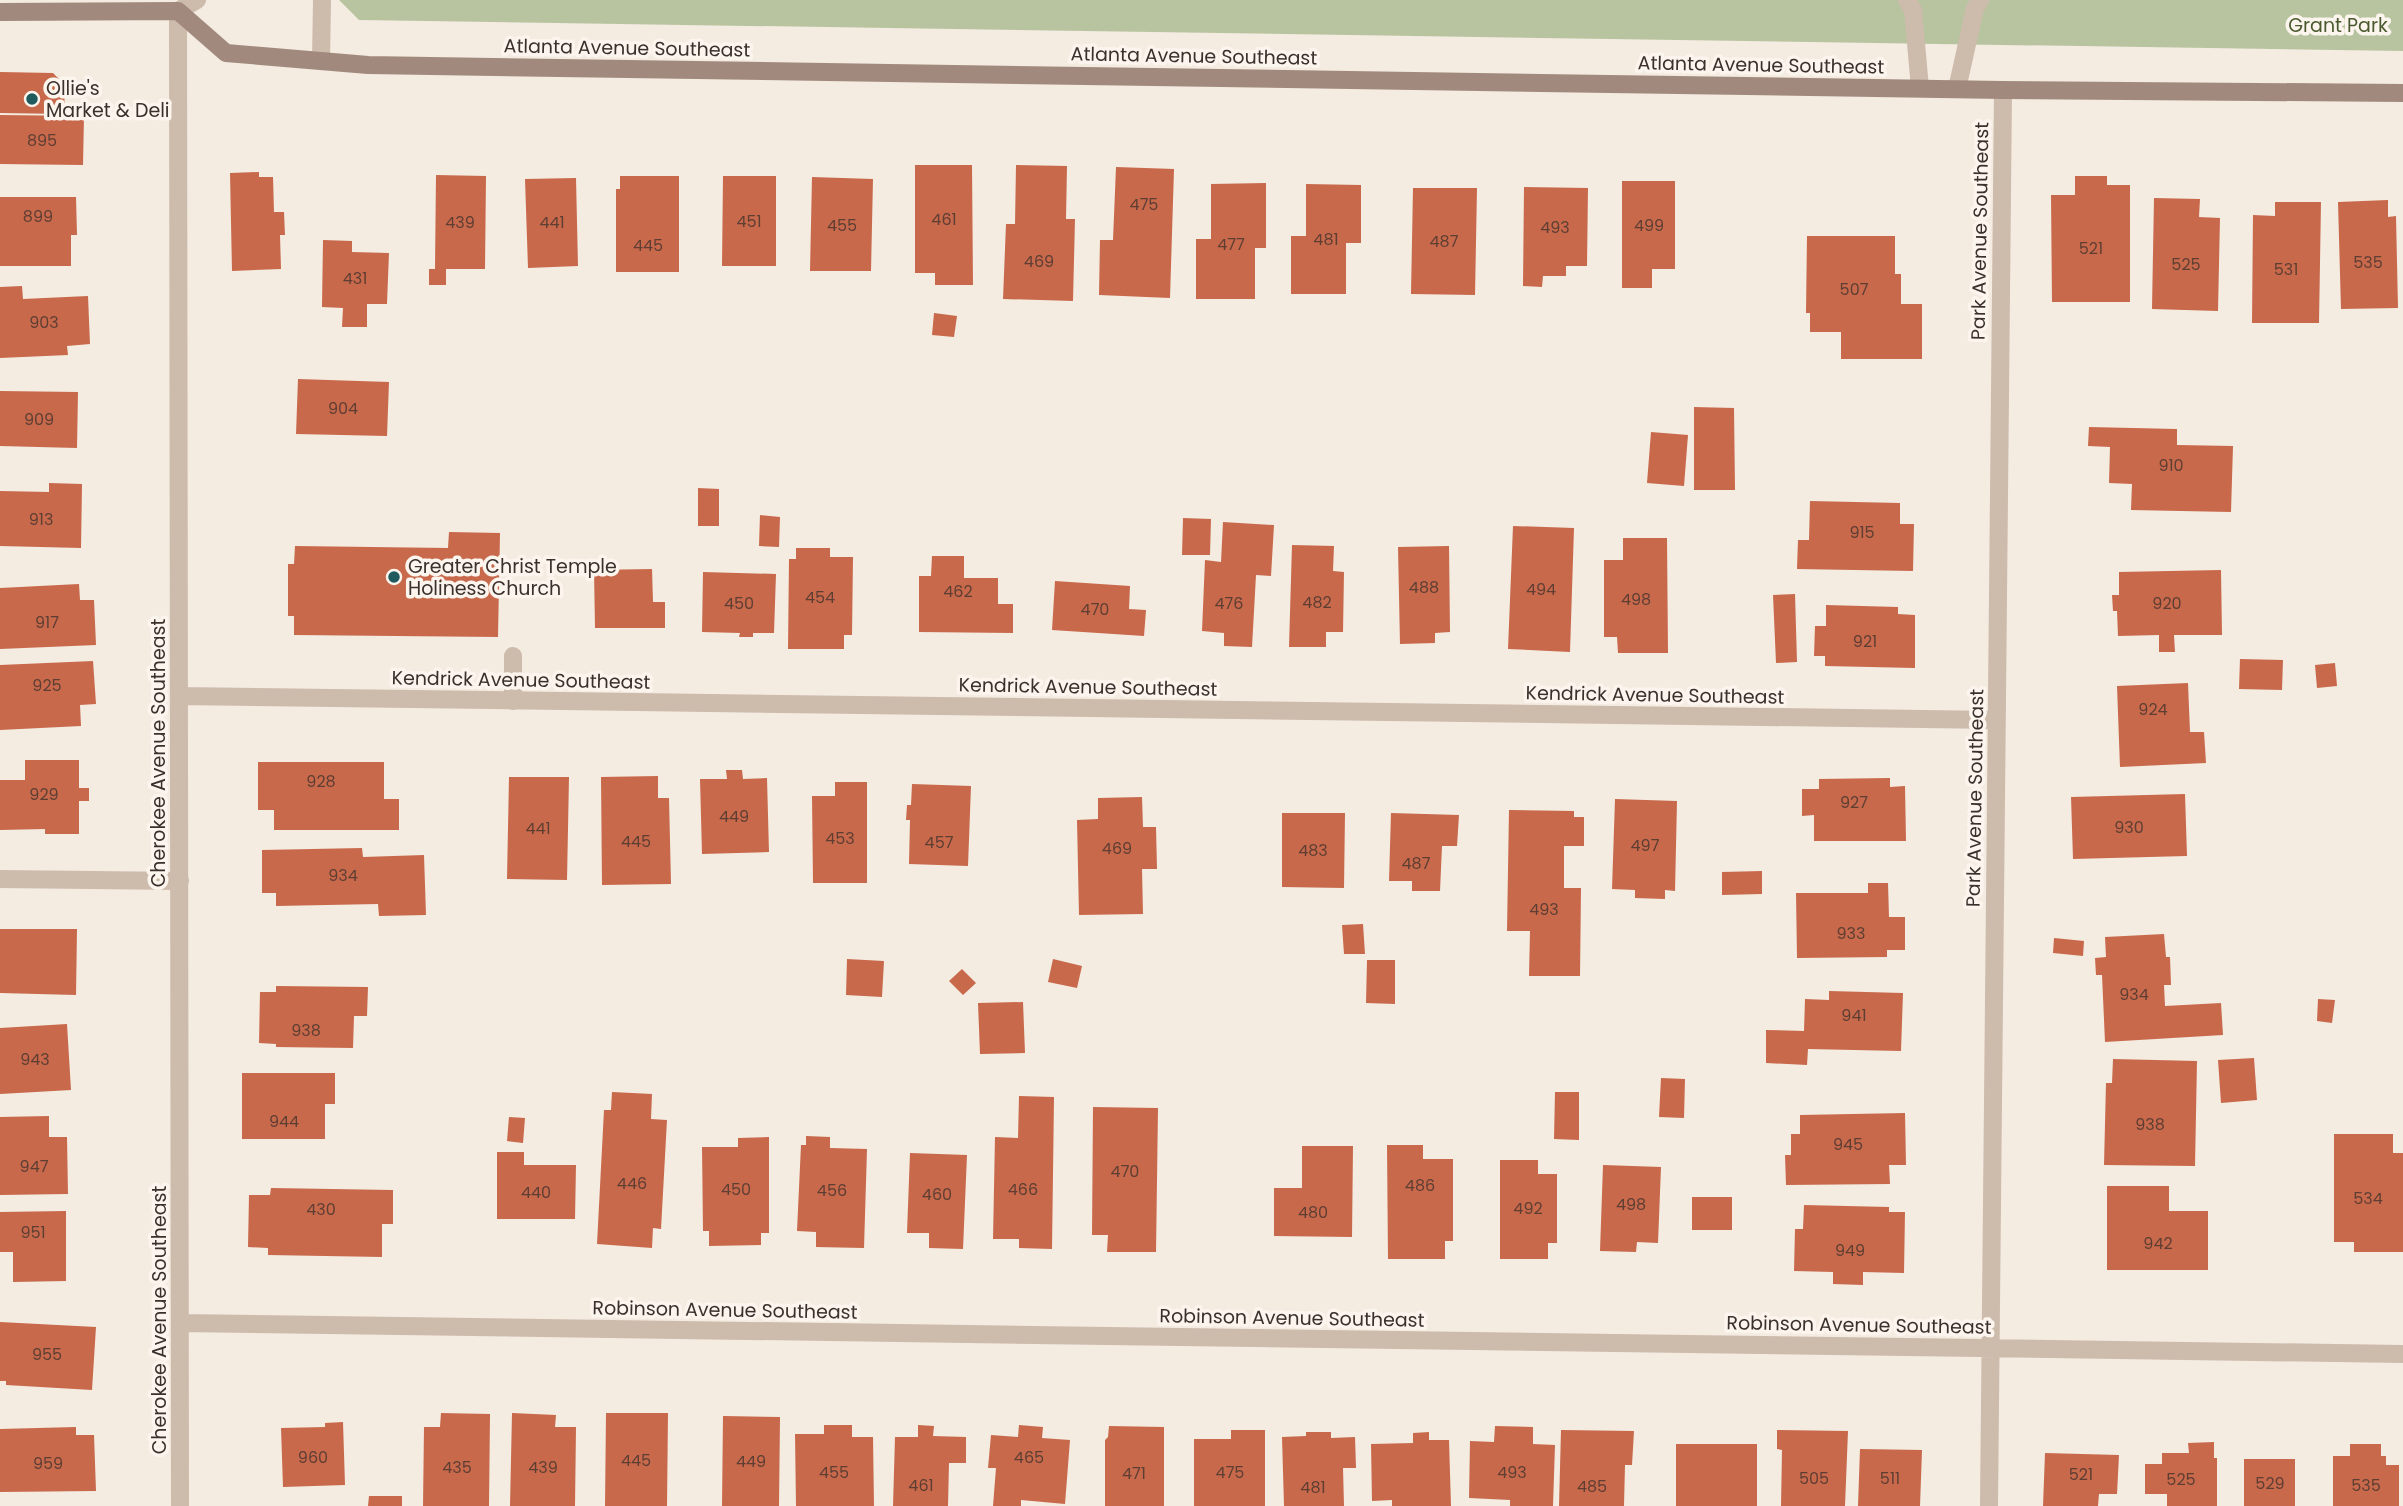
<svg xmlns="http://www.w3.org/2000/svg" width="2403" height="1506" font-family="Poppins,sans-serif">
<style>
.green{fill:#b8c4a0}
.building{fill:#c8694b}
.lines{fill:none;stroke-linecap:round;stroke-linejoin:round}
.lane{stroke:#cdbbac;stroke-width:18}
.street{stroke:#cdbbac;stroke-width:18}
.secondary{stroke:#a18a7d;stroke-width:18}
.poi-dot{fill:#1f5a5e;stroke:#fbf5ee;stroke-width:2.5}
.labels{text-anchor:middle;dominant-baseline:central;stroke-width:7;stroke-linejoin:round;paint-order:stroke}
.number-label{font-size:16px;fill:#5e3e33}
.park-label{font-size:19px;fill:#4a5a2e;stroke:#fbf5ee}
.street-label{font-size:19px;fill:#3b302b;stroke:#fbf5ee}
.poi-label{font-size:19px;fill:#3b302b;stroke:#fbf5ee;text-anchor:start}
</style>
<rect width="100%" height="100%" fill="#f4ebe1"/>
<path class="green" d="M339,0H2403V51L359,20Z"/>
<path class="building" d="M0,72L53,73L65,85L64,114L0,113Z
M0,115L84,116L83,165L0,164Z
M915,165H972L973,285H935V273H915Z
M1016,165L1067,166L1066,219H1075L1073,301L1003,299L1006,224H1015Z
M1116,167L1174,169L1170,298L1099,295L1100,240H1113Z
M259,172V177H273L274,212H284L285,235H280L281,269L232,271L230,173Z
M436,175L486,176L485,269H446V285H429V269H435Z
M620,176H679V272H616V189H620Z
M723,176H776V266H722Z
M2075,176H2107V185H2130V302H2052L2051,195H2075Z
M812,177L873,179L871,271H810Z
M576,178L578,266L528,268L525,179Z
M1622,181H1675V269H1652V288H1622Z
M1266,183V248H1255V299H1196V239H1211V184Z
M1306,184L1361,185V243H1346V294H1291V236H1306Z
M1524,187L1588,188L1587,266H1566V276H1543L1542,287L1523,286Z
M1413,188H1477L1475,295L1411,294Z
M0,197H76L77,235H71V266H0Z
M2154,198L2200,199L2199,217L2220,218L2218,311L2152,309Z
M2388,200V217L2396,216L2398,308L2341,309L2338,202Z
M2275,202H2321L2319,323H2252L2253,215L2275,216Z
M1807,236H1895V274H1901V304H1922V359H1841V332H1810V313H1806Z
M323,240L352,241V252L389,253L387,304H367V327H342L343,308L322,307Z
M22,286L23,299L88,296L90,344L67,346L68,355L0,358V287Z
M934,313L957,316L954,337L932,335Z
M298,379L389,382L387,436L296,434Z
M0,391L78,392L77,448L0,446Z
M1694,407L1734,408L1735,490H1694Z
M2089,427L2177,429V445L2233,446L2231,512L2131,510L2132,484L2109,483L2110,447L2088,446Z
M1651,432L1688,435L1684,486L1647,483Z
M49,483L82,484L81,548L0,546V491L49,492Z
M698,488L719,489V526H698Z
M1810,501L1900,503V524H1914L1913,571L1797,569L1798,540H1809Z
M760,515L780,517L779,547L759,546Z
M1183,518L1211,519L1210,555H1182Z
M1223,522L1274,525L1271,576L1256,575L1252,647L1224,646V633L1202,631L1205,560L1221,562Z
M1513,526L1574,528L1570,652L1508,649Z
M449,532L500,533L498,637L294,635V616H288V564H294L295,546L448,548Z
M1623,538H1667L1668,653H1618L1617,637H1604V560H1623Z
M1292,545L1334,546L1333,571L1344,572L1343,632H1326V647H1289Z
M1449,546L1450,632L1435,633V643L1400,644L1398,547Z
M796,548H830V557H853L852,635H844V649H788L789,559H796Z
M932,556H964V578H998V604H1013V633L919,632V576H931Z
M652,569L653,602H665V628H595L594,570Z
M2221,570L2222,635H2174L2175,652H2159V635L2118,636L2117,611H2113L2112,595H2119V572Z
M703,572L776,574L774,633H753V637H739L740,633L702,632Z
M1055,581L1130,586L1129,609L1146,610L1144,636L1052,630Z
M79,584L80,600H94L96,645L0,649V588Z
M1795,594L1797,662L1776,663L1773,595Z
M1826,605L1898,607V614L1915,615V668L1825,666V656H1814L1815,626H1826Z
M2240,659L2283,660L2282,690L2239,689Z
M93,661L96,704L80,705L81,726L0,730V665Z
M2335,663L2337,686L2317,688L2315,665Z
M2188,683L2190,732H2204L2206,763L2120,767L2117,686Z
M25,760H79V788H89V801H79V834H45V829L0,830V780H25Z
M258,762H384V799H399V830H274V810H258Z
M726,770H742L743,779L767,778L769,852L702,854L700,779H727Z
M658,776V798H669L671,884L602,885L601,777Z
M509,777H569L567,880L507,879Z
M1890,778V787L1905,786L1906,841H1814V815L1802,816V789H1819V779Z
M835,782H867V883H813L812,796H835Z
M912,784L971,786L968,866L909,864L910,820H906L907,805H911Z
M2185,794L2187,856L2073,859L2071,797Z
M1142,797L1143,827H1156L1157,869H1142L1143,914L1079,915L1077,820L1098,819V798Z
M1615,799L1677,801L1675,891L1665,890V899L1635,898V890L1612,889Z
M1509,810L1574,811V817H1584V846H1564V888H1581L1580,976H1529L1530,931H1507Z
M1282,813H1345L1344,888L1282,887Z
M1391,813L1459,815L1457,846H1442L1440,891H1412V881H1389Z
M362,848L363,857L424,855L426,915L379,916L378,904L276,906V893H262V850Z
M1762,871V894L1722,895V872Z
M1868,883H1888L1889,917H1905V950H1887V957L1797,958L1796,893H1868Z
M1363,924L1365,954H1344L1342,925Z
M0,929H77L76,995L0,993Z
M2164,934L2166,957H2170L2171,985H2164L2165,1006L2221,1003L2223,1035L2105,1042L2102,975H2096L2095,958L2106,957L2105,937Z
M2054,938L2084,941L2083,956L2053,953Z
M847,959L884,961L882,997L846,995Z
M1053,959L1082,966L1077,988L1048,982Z
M1367,960H1395V1004L1366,1003Z
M962,969L976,983L963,995L949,981Z
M276,986L368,987L367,1016H354L353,1048L276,1047V1044L259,1043L260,992H276Z
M1829,991L1903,993L1901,1051L1808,1049L1807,1065L1766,1063V1030L1804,1031L1805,999L1829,1000Z
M2318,999L2335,1000L2332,1023L2317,1021Z
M1023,1002L1025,1053L980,1054L978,1003Z
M67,1024L71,1090L0,1094V1028Z
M2254,1058L2257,1100L2221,1103L2218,1060Z
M2113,1059L2197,1061L2195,1166L2104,1165L2106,1083H2112Z
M242,1073H335V1104H325V1139H242Z
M1661,1078L1685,1079L1684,1118L1659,1117Z
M612,1092L652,1094L651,1119L667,1120L661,1229L653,1228L652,1248L597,1244L604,1110H611Z
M1555,1092H1579V1140L1554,1139Z
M1019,1096L1054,1097L1052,1249L1019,1248V1239H993L995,1137L1018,1138Z
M1093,1107L1158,1108L1156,1252H1107L1108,1235H1092Z
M1905,1113L1906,1165H1889L1890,1184L1786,1185L1785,1155H1791V1134H1800V1115Z
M49,1116V1137H67L68,1194L0,1195V1117Z
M509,1117L525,1118L523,1143L507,1141Z
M2334,1134H2393V1153H2403V1252H2354V1242H2334Z
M806,1136L830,1137V1148L867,1149L864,1248L816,1247V1232L797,1231L801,1145H806Z
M769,1137V1233H761V1245L709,1246V1231H703L702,1147H738V1138Z
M1387,1145H1423V1159H1453V1241H1445V1259H1388Z
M1302,1146H1353L1352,1237L1274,1236V1188H1302Z
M497,1152H524V1165H576L575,1219H497Z
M910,1153L967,1155L963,1249L929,1248V1233H907Z
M1500,1160H1538V1174H1557V1243H1548V1259H1500Z
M1603,1165L1661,1167L1658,1243L1637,1242L1636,1252L1600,1251Z
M2107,1186H2169V1211H2208V1270H2107Z
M271,1188L393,1190V1224H382V1257L268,1255V1248L248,1247L249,1195H270Z
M1692,1197H1732V1230H1692Z
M1804,1205L1889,1207V1212H1905L1904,1273L1863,1272V1285L1833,1284V1272L1794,1271L1795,1229H1803Z
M66,1211V1281L13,1282V1252H0V1212Z
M0,1322L96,1327L92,1390L6,1385V1381H0Z
M441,1413L490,1414L489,1506H423L424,1427H440Z
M512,1413L556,1415L555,1427H576L575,1506H510Z
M606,1413H668L667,1506H605Z
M723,1416L780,1417L779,1506H722Z
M343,1422L345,1485L283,1487L281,1428L325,1427V1423Z
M824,1425H852V1437H873L874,1506H796L795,1434H824Z
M918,1425L934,1426L933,1436L966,1437V1463H949L948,1506H893L895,1437H918Z
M1019,1425L1043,1427L1042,1438L1070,1440L1065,1504L1021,1500V1506H993L996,1468H988L991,1435L1018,1437Z
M1109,1426L1164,1427V1506H1105V1440L1108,1437Z
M1495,1426L1533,1427V1444L1555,1445L1553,1506H1510V1500L1469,1498L1470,1441L1494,1442Z
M76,1427V1435H94L96,1491L0,1492V1429Z
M1231,1430H1265V1506H1194V1439H1231Z
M1561,1430L1634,1431L1632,1465H1625L1624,1506H1559Z
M1777,1430L1848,1431L1845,1506H1781L1782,1450L1777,1449Z
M1306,1432H1331V1438L1355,1437L1356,1468H1343L1344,1506H1284L1282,1437L1306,1436Z
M1429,1432V1440H1449L1451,1506H1392V1500L1372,1501L1371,1444L1413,1443V1433Z
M2214,1442V1458H2217V1506H2167V1494H2145V1464H2162V1453H2189L2188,1443Z
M1676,1444H1757V1506H1676Z
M2350,1444H2381V1456H2386V1465H2399V1506H2333V1456H2350Z
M1860,1449L1922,1450L1920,1506H1858Z
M2045,1453L2119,1455L2117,1494H2099L2098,1506H2043Z
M2244,1459H2295V1506H2244Z
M369,1496H402V1506H368Z"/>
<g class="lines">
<path class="lane" d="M1907,0L1913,10L1920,88
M178,11L197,0
M321,61L322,0
M1957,89L1975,8L1980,0
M513,656V701"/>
<path class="street" d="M178,11L180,1506
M179,696L1996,720
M0,879L180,881
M180,1323L2403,1354
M1989,1506L2003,90"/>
<path class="secondary" d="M0,12L178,11L226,53L368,65L2003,90L2403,93"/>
</g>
<g class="poi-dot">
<circle cx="32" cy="99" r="7"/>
<circle cx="394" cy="577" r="7"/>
</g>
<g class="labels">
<g class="number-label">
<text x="42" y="140">895</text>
<text x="1144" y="204">475</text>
<text x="38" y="216">899</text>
<text x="944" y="219">461</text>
<text x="749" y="221">451</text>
<text x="460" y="222">439</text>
<text x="552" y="222">441</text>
<text x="842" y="225">455</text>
<text x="1649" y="225">499</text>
<text x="1555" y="227">493</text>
<text x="1326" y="239">481</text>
<text x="1444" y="241">487</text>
<text x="1231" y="244">477</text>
<text x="648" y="245">445</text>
<text x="2091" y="248">521</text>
<text x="1039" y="261">469</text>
<text x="2368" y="262">535</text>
<text x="2186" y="264">525</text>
<text x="2286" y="269">531</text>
<text x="355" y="278">431</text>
<text x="1854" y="289">507</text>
<text x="44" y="322">903</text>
<text x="343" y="408">904</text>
<text x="39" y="419">909</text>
<text x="2171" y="465">910</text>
<text x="41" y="519">913</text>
<text x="1862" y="532">915</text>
<text x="1424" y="587">488</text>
<text x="1541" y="589">494</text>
<text x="958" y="591">462</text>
<text x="820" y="597">454</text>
<text x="1636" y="599">498</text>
<text x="1317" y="602">482</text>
<text x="739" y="603">450</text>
<text x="1229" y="603">476</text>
<text x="2167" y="603">920</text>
<text x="1095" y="609">470</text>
<text x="47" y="622">917</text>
<text x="1865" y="641">921</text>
<text x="47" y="685">925</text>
<text x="2153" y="709">924</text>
<text x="321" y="781">928</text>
<text x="44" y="794">929</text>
<text x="1854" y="802">927</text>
<text x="734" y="816">449</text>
<text x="2129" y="827">930</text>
<text x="538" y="828">441</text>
<text x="840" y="838">453</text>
<text x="636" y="841">445</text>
<text x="939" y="842">457</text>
<text x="1645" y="845">497</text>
<text x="1117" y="848">469</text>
<text x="1313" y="850">483</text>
<text x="1416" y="863">487</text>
<text x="343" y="875">934</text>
<text x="1544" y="909">493</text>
<text x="1851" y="933">933</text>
<text x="2134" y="994">934</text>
<text x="1854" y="1015">941</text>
<text x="306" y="1030">938</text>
<text x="35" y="1059">943</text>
<text x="284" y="1121">944</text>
<text x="2150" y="1124">938</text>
<text x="1848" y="1144">945</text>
<text x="34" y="1166">947</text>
<text x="1125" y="1171">470</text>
<text x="632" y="1183">446</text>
<text x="1420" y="1185">486</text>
<text x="736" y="1189">450</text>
<text x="1023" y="1189">466</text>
<text x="832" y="1190">456</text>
<text x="536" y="1192">440</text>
<text x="937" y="1194">460</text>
<text x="2368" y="1198">534</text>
<text x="1631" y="1204">498</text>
<text x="1528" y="1208">492</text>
<text x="321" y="1209">430</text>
<text x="1313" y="1212">480</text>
<text x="33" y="1232">951</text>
<text x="2158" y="1243">942</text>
<text x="1850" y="1250">949</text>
<text x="47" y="1354">955</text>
<text x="313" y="1457">960</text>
<text x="1029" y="1457">465</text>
<text x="636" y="1460">445</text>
<text x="751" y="1461">449</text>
<text x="48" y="1463">959</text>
<text x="457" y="1467">435</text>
<text x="543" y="1467">439</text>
<text x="834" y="1472">455</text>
<text x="1230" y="1472">475</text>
<text x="1512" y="1472">493</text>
<text x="1134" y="1473">471</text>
<text x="2081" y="1474">521</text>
<text x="1814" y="1478">505</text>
<text x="1890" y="1478">511</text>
<text x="2181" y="1479">525</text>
<text x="2270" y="1483">529</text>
<text x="921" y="1485">461</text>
<text x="2366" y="1485">535</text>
<text x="1592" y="1486">485</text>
<text x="1313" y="1487">481</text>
</g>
<g class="park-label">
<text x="2338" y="25">Grant Park</text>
</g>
<g class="street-label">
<text transform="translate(627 48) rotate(1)">Atlanta Avenue Southeast</text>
<text transform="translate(1194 56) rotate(1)">Atlanta Avenue Southeast</text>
<text transform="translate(1761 65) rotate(1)">Atlanta Avenue Southeast</text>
<text transform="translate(1980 231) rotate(-89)">Park Avenue Southeast</text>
<text transform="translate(521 680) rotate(1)">Kendrick Avenue Southeast</text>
<text transform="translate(1088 687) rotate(1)">Kendrick Avenue Southeast</text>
<text transform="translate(1655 695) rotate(1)">Kendrick Avenue Southeast</text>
<text transform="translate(158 753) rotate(-90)">Cherokee Avenue Southeast</text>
<text transform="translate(1975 798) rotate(-89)">Park Avenue Southeast</text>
<text transform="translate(725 1310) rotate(1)">Robinson Avenue Southeast</text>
<text transform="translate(1292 1318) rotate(1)">Robinson Avenue Southeast</text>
<text transform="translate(159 1320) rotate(-90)">Cherokee Avenue Southeast</text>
<text transform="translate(1859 1325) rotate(1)">Robinson Avenue Southeast</text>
</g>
<g class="poi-label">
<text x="46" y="88">Ollie's<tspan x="46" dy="22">Market &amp; Deli</tspan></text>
<text x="408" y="566">Greater Christ Temple<tspan x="408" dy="22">Holiness Church</tspan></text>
</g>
</g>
</svg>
